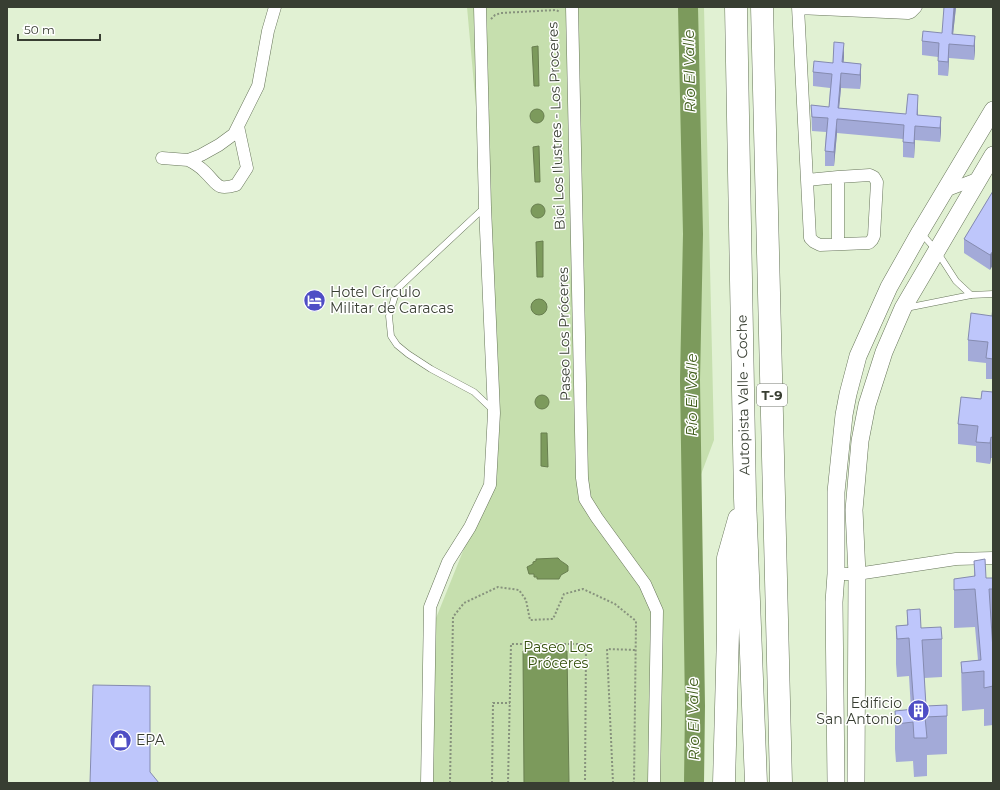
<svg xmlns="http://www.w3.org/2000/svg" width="1000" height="790" font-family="Montserrat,sans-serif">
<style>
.green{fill:#c6dfae}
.water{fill:#7c9a5c;stroke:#687e4f}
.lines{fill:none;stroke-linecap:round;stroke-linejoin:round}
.river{stroke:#7c9a5c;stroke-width:20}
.lane-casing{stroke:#67755a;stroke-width:7}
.street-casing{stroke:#67755a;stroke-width:13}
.secondary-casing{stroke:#67755a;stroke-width:18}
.highway-casing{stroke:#67755a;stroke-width:23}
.path{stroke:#87927d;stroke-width:2;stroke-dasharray:2 2;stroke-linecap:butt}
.lane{stroke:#fff;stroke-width:6}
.street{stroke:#fff;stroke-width:12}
.secondary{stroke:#fff;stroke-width:17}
.highway{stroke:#fff;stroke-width:22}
.wall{fill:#a3aad8}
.shaded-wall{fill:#858bb0}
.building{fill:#bec6fb;stroke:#858bb0}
.labels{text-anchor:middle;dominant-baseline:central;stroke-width:3;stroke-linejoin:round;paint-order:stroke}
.shield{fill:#fff;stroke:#747870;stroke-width:1}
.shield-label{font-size:13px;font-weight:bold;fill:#383e32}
.street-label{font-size:14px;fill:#383e32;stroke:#fff}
.poi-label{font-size:14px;fill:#383e32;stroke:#fff;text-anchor:start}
.park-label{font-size:14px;fill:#35510d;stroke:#fff}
.water-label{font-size:15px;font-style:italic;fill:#405d1b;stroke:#fff}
</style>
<rect width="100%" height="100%" fill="#e1f1d3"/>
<path class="green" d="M467,7H704L714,440L685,517L687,762L685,783H426L430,633L486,494L493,410L485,207Z"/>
<path class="water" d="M538,46L539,86H534L532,47Z
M530 116a7 7 0 1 1 14 0a7 7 0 1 1-14 0Z
M539,146L540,182H535L533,147Z
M531 211a7 7 0 1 1 14 0a7 7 0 1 1-14 0Z
M543,241V277H537L536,242Z
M531 307a8 8 0 1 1 16 0a8 8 0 1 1-16 0Z
M535 402a7 7 0 1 1 14 0a7 7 0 1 1-14 0Z
M541,433H547L548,467L541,466Z
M558,558C561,562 565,563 568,566V571L561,575L559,579H537V577H534V574H529L527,567L533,564V562L536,561V559Z
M523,651H567L569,783H524Z"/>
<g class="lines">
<path class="river" d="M688,7L693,234L690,380L695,706L694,783"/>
<defs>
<path id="lane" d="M485,207L397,289L389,316L391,336L397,345L408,354L431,369L474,392L493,410
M921,233L936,250L956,281L971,295
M906,308L971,295L993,294"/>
<path id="street" d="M572,7L582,478L585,499L597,518L645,584L657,611L654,783
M798,7L810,238L814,242L820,245L869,243L872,240L874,236L877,182L874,177L870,175L838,177V243
M798,8L908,13L911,12L916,7
M162,158L188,160L201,155L219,145L234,134L258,86L268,31L275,7
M188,160C194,163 200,167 204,171C218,184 216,191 236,185L247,168L238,126
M807,180L838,177
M945,191L982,177
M836,574H857L956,559L993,558
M427,783L430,607L448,562L470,527L490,485L494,413L485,207L480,7"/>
<path id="secondary" d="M836,783L834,602L836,574V492L844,415L848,394L858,356L889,287L920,232L993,110
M856,783L857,574L854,510L860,441L867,405L884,352L903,308L993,155"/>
<path id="highway" d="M736,7L745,498L756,783
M762,7L781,783
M724,783L728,633V558L739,519"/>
</defs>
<use href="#lane" class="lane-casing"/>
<use href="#street" class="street-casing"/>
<use href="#secondary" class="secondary-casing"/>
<use href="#highway" class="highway-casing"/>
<path class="path" d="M491,19L495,15L501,13L556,10L560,12
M450,783L453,617L464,603L498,587L519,590L526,600L530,620L553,619L564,594L583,589L615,604L636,621L634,783
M492,783L493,703H510
M508,783L511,644H586L585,783
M613,783L607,649L636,650"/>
<use href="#lane" class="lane"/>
<use href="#street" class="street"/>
<use href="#secondary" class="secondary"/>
<use href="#highway" class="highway"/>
</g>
<path class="wall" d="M956,7L953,34L975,36V50L974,60L949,58L948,76L938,75V57L922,55V41L942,33Z
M844,57L843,62L861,64V78L860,89L841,88L839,108L906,114L918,109V115L941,117V131L940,142L915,140L914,158L903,157V139L837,133L834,166H825V151L826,132L812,131L811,105L829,107L830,88L813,86V72Z
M993,191L990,270L964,253V239Z
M993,307V379H986V363L968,361V340L992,316Z
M993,392V458H991L990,464L976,462V446L958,444V424L981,399Z
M974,561L986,578H993V627H991L993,650V725L984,726V709L962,711L961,662L978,660L975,627L954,628V579L974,577Z
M907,610L921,628L942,639V677L924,678L926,706L947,716V754L927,755V776L914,777L913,761L896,762L895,749V711L911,710L909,676L897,677L896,664V626L907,625Z"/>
<path class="shaded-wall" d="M954,7H956L952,44V34Z
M975,36V50L974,60V46Z
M844,43V57L843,73L842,62Z
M949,44V58L948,76V62Z
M861,64V78L860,89V75Z
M841,73V88L838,119V108Z
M918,95V109L917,126V115Z
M941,117V131L940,142V128Z
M837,119V133L834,166V152Z
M915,126V140L914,158V143Z
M993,251V265L990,270V255Z
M991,437V458L990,464V443Z"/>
<path class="building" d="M944,7H954L952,34L975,36L974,46L949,44L948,62L938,61L939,43L922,41L923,31L942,33Z
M834,42L844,43L842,62L861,64L860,75L841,73L838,108L906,114L908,94L918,95L917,115L941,117L940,128L915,126L914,143L903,142L904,125L837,119L834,152L825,151L828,118L812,117L811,105L829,107L832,74L813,72L814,61L833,63Z
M993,191V251L990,255L964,239Z
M993,307V359L986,358L988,342L968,340L971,313L992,316Z
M982,391L993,392V438L991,437L990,443L976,442L978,426L958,424L961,397L981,399Z
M985,559L986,578H993V589H989L993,650V686L984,688V671L962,673L961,662L981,660L975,589L954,590V579L975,576L974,561Z
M920,609L921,628L941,627L942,639L922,640L926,706L947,705V716L925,717L927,738H914L913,722L896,724L895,711L914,709L909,638L897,639L896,626L908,625L907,610Z
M93,685L150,686V772L159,783H90Z"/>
<defs>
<symbol id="hotel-disc" viewBox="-11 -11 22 22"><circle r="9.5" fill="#4f4ec5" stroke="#fff"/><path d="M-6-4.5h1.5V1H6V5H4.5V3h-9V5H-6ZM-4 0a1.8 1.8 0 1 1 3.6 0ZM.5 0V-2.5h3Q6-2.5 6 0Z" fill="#fff"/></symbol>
<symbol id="building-disc" viewBox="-11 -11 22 22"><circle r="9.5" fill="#4f4ec5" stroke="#fff"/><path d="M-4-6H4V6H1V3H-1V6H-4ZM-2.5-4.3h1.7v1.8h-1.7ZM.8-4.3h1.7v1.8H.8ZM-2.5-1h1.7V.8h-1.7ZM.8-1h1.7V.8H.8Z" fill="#fff"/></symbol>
<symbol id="shop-disc" viewBox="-11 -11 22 22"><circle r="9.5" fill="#4f4ec5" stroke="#fff"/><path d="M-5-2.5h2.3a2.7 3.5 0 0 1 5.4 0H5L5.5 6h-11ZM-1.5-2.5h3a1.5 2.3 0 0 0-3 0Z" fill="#fff"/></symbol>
</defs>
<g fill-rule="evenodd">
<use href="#hotel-disc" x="302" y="288" width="25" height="25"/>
<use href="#building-disc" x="906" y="698" width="25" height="25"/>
<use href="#shop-disc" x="108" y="728" width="25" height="25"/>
</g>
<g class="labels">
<rect class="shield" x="757" y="384" width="30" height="22" rx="3"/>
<g class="shield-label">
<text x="772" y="395">T-9</text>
</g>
<g class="street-label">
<text transform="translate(556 126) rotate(-92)">Bici Los Ilustres - Los Proceres</text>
<text transform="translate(564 334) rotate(-91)">Paseo Los Próceres</text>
<text transform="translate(743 395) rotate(-91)">Autopista Valle - Coche</text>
</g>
<g class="poi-label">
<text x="330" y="292">Hotel Círculo<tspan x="330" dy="16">Militar de Caracas</tspan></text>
<text x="902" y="703" text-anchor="end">Edificio<tspan x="902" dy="16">San Antonio</tspan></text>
<text x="136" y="740">EPA</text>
</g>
<g class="park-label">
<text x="558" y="647">Paseo Los<tspan x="558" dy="16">Próceres</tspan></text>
</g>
<g class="water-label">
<text transform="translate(689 71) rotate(-91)">Río El Valle</text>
<text transform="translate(691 395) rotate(-90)">Río El Valle</text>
<text transform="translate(693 719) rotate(-91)">Río El Valle</text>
</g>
</g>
<rect width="1000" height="790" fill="none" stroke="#383e32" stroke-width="16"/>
<path d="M18 34v6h82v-6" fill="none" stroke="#383e32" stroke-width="2"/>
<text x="24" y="34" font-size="12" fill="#383e32" stroke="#ffffff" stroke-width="3" paint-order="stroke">50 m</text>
</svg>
